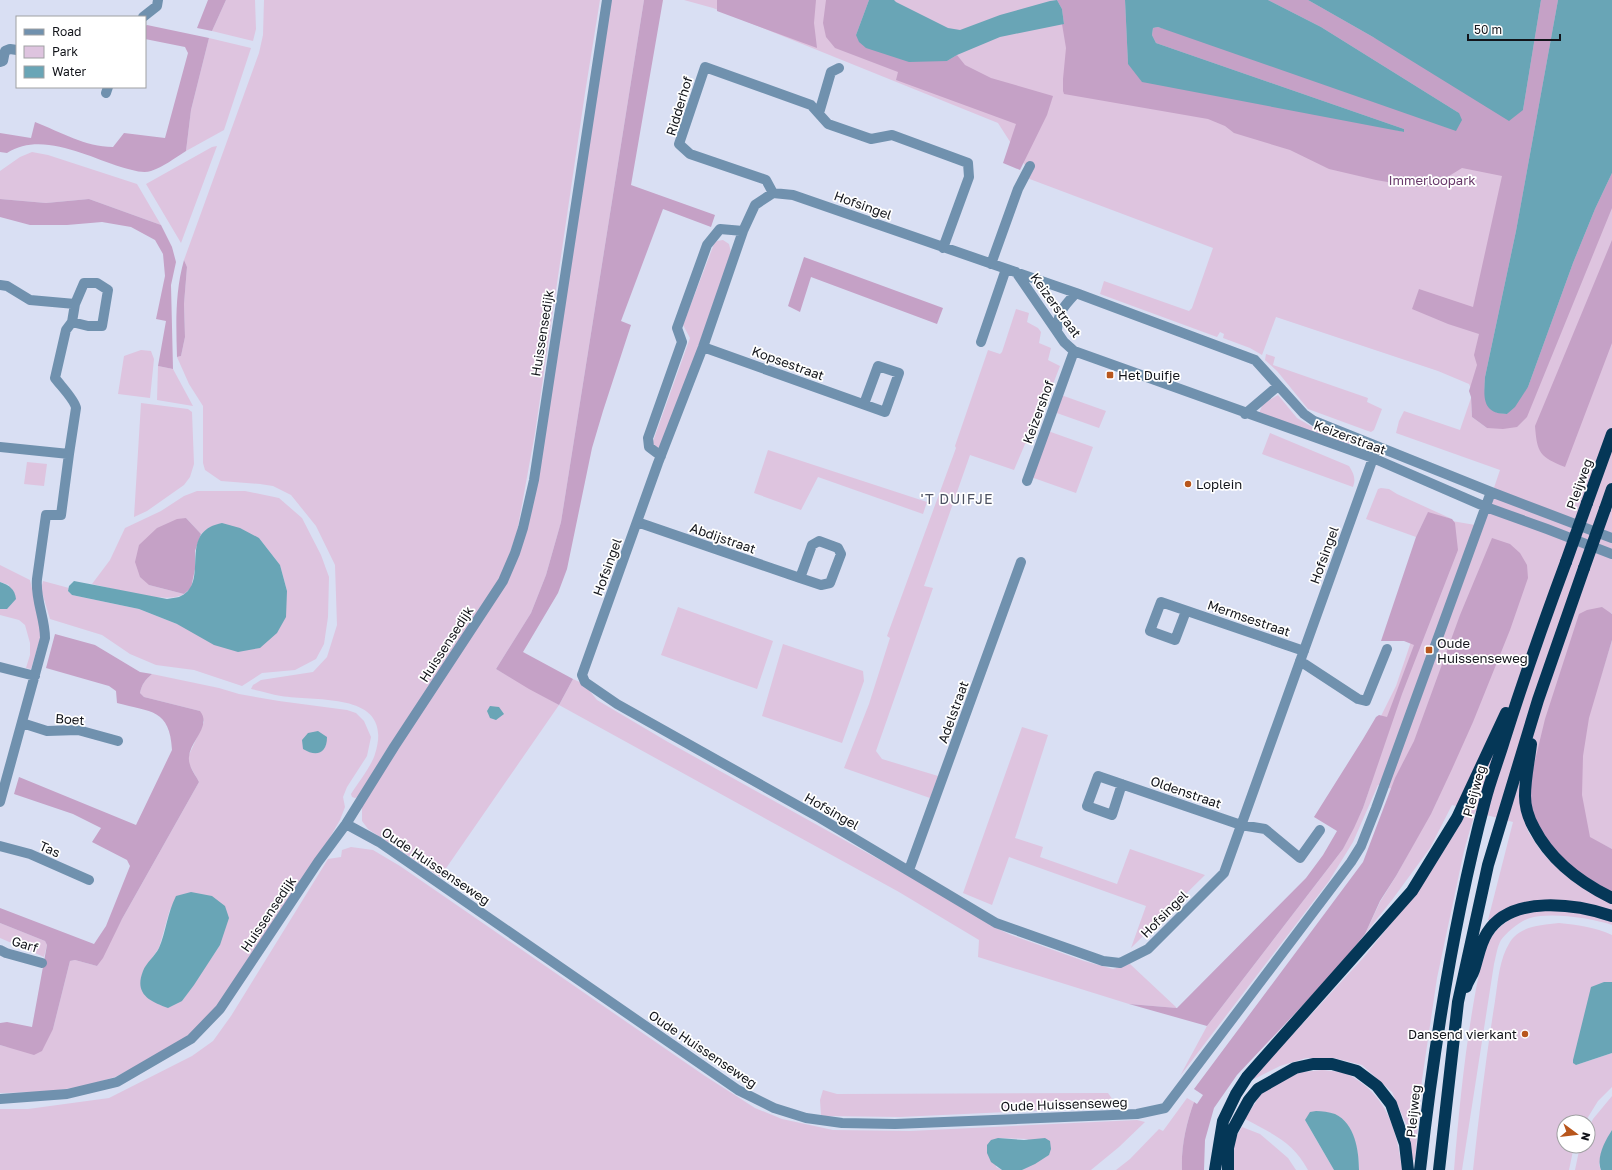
<svg xmlns="http://www.w3.org/2000/svg" width="1612" height="1170" font-family="'Golos Text',sans-serif">
<style>
.green{fill:#dec4df;fill-rule:evenodd}
.forest{fill:#c5a1c6}
.water{fill:#69a5b6}
.lines{fill:none;stroke-linecap:round;stroke-linejoin:round}
.minor{stroke:#7091ae;stroke-width:10}
.highway{stroke:#053757;stroke-width:12}
.highway-bridge{stroke:#053757;stroke-width:12}
.poi-dot{fill:#b8561c;stroke:#fff;stroke-width:1.5}
.labels{text-anchor:middle;dominant-baseline:central;stroke-width:3.5;stroke-linejoin:round;paint-order:stroke}
.street-label{font-size:13px;fill:#12141a;stroke:#fff}
.park-label{font-size:13px;fill:#693a6b;stroke:#fff}
.poi-label{font-size:13px;fill:#12141a;stroke:#fff;text-anchor:start}
.neighbourhood-label{font-size:14px;letter-spacing:1px;fill:#4c5162;stroke:#fff}
</style>
<rect width="100%" height="100%" fill="#d9dff3"/>
<path class="green" d="M226,0H255L256,29L253,41L212,31Z
M264,0H600L585,93L535,433L517,532L501,579L387,749L358,797L355,798L352,797L351,794C358,783 372,765 375,754C395,691 318,702 281,696C271,694 261,691 251,689L253,685L261,680L313,672L327,657L337,625L335,565L316,526L291,495L273,486L260,484L221,481L205,470L203,463V406L189,384L177,357L181,356L185,337L184,304L187,267L184,260L259,53L263,35Z
M610,0H644L561,522L546,575L531,613L496,669L559,705L573,679L584,684L597,700L668,742L950,899L990,925L1011,935L1084,961L1113,969L1130,964L1177,1008L1129,1004L978,957L979,940L899,892L559,705L440,877L368,829L362,821V803L519,555Z
M684,0H1612V614L1611,613L1600,679L1612,640V849L1590,838L1586,823L1526,825C1527,830 1530,835 1533,839C1552,871 1581,884 1612,902V912L1576,903L1491,921L1488,920L1513,822L1475,812L1464,851L1437,978L1422,1080L1415,1159L1412,1161L1407,1126L1392,1092L1362,1065L1334,1058H1306L1280,1066L1250,1081L1364,957L1405,906L1464,808L1452,805L1430,848L1392,900L1365,934L1380,902L1396,876L1437,801L1378,785L1353,842L1329,881L1180,1076L1207,1026L1343,849L1363,808L1371,784L1350,778L1396,686L1452,521L1481,526L1500,470L1396,433L1399,421L1404,411L1460,430L1471,398L1472,417L1487,428H1498L1487,424L1469,384L1438,371L1276,317L1262,355L1250,348L1223,338L1224,334L1220,332L1217,337L1100,294L1104,281L1189,311L1192,308L1213,248L1027,178L1028,170L998,123L713,8Z
M209,38L251,48L224,130L186,151L191,110Z
M217,146L181,243L146,184L212,147Z
M32,152L48,155L137,184L161,225L89,199L46,203L0,199V171L20,157Z
M723,240L729,244L731,252L663,449H656L652,444L690,338L683,325L714,244L717,241Z
M1016,309L1029,313L1027,322L1038,328L1041,332L1039,343L1051,348L1048,360L1060,366L1030,444H1025L1014,470L970,455L924,586L933,588L876,751L882,759L938,776L930,798L844,768L869,704L890,638L887,636L956,448L955,446L988,350L1000,354L1002,352Z
M141,350L151,351L154,359L150,398L118,394L124,356Z
M1266,354L1275,357L1273,365L1368,398L1367,402L1382,409L1374,430L1371,432L1368,431L1308,409L1277,371L1265,360Z
M158,366L173,369L193,406L157,400Z
M1061,395L1106,411L1099,428L1054,412Z
M1278,395L1297,418L1314,428L1350,441L1348,446L1259,413L1263,404Z
M141,403L188,409L192,412L194,464L190,477L184,485L147,511L134,517Z
M1048,431L1093,447L1076,493L1031,477Z
M1270,433L1349,466C1354,474 1356,479 1353,487L1262,454Z
M768,450L927,502L923,514L818,477L801,510L754,493Z
M27,462L47,464L44,486L24,484Z
M1381,488L1389,489L1397,494L1452,519L1428,513L1416,537L1366,519L1378,489Z
M197,491H245L279,498L302,518L321,555L329,577L328,617L324,644L316,659L295,670L262,673L242,686L194,670L156,665L130,654L102,635L50,619L41,589L43,581L69,588L68,591L72,595L139,609L177,624L287,591L280,565L259,538L210,527L201,534L186,518L149,585L184,594C168,605 112,588 92,584L110,560L125,528L161,511L184,496Z
M0,565L30,580L42,632L31,669L26,668L30,655V643L25,625L19,620L0,615V609H7L9,585L0,582Z
M678,607L773,641L757,689L661,655Z
M783,644L863,671L864,681L842,743L762,716Z
M152,674L219,688L239,694L279,701L347,710L356,713L364,721L371,737L367,756L347,787L343,797L345,807L340,820L329,839L215,1011L198,1030L157,1056L115,1077L84,1086L47,1092L0,1093V1045L7,1047L53,1029L70,961L75,960L97,966L122,919L199,782L189,764V755L204,722L200,711L144,697L140,693C142,684 145,680 152,674ZM170,909L220,945L182,1001L143,971L159,948Z
M1022,727L1048,735L1015,838L1043,847L1040,857L1117,884L1130,849L1205,875L1131,948L1146,906L1009,857L992,905L963,893Z
M351,847L373,850L400,866L705,1076L755,1108L782,1119L833,1130L910,1131L1137,1120L1145,1122L1119,1147L1091,1170H1022L1049,1155L1027,1139L999,1138L996,1167L1002,1170H0V1109H28L109,1098L192,1056L213,1041L231,1016L328,859L341,857L342,850Z
M1559,909L1612,920V925C1591,918 1551,912 1530,918C1520,921 1507,932 1501,940C1497,947 1496,957 1494,964L1462,1170H1454C1459,1109 1465,1049 1476,989C1479,976 1483,950 1490,939C1507,913 1530,911 1559,909Z
M0,923L45,941L47,945L44,957L0,938Z
M1559,923C1577,925 1595,927 1612,935V982H1604L1576,1065L1612,1053V1087L1598,1101L1585,1122H1564V1146H1574L1569,1170H1473C1479,1114 1486,1057 1495,1001C1498,982 1499,959 1510,942C1520,926 1541,925 1559,923Z
M1322,1070C1330,1071 1340,1071 1347,1074C1386,1093 1397,1129 1402,1170H1359C1359,1155 1355,1133 1345,1122C1342,1119 1338,1116 1334,1114L1305,1120L1334,1170H1308C1293,1142 1273,1134 1245,1119L1264,1089L1294,1073Z
M823,1090L837,1094L1108,1093L1118,1107L900,1117L825,1116L821,1115L820,1100Z
M1612,1096V1130L1608,1137L1599,1165L1601,1170H1575L1580,1146H1588V1129L1593,1119Z
M1187,1098L1194,1102C1186,1124 1181,1147 1182,1170H1116L1130,1159L1159,1129L1163,1131Z
M1242,1127L1260,1134L1288,1158L1296,1170H1231L1232,1144Z"/>
<path class="forest" d="M208,0H226L212,31L197,28Z
M644,0H663L631,185L715,215L711,227L663,209L621,321L631,325L603,411L592,448L567,569L558,593L523,652L573,679L559,705L529,689L496,669L531,613L546,575L561,522Z
M717,0H816L814,23L817,48L717,11Z
M826,0H869L856,35L947,61L957,55L965,65L991,78L1053,96L1047,115L1020,170L1003,163L1016,124L896,80L898,72L835,48L826,37L823,23Z
M1057,0H1125L1128,64L1404,132V129L1156,43L1152,35L1153,28L1158,27L1459,113L1321,27L1268,0H1308L1373,37L1523,110L1541,0H1558L1516,231L1485,377C1484,395 1484,414 1507,414L1528,387L1573,263L1595,209L1612,173V208L1527,417L1517,427L1503,429L1487,428L1472,417L1471,397L1469,391L1477,365L1474,355L1479,334L1448,324L1412,309L1419,289L1473,307L1502,176L1462,168L1433,186L1416,187L1376,180L1329,169L1290,150L1234,133L1225,126L1208,119L1064,94L1063,91V79L1066,48L1062,24H1064L1062,9Z
M147,25L209,38L191,110L186,151C175,158 163,167 151,171C142,174 129,169 121,167C86,156 41,131 7,153L0,152V133L31,138L35,122C61,132 85,147 113,147L124,133L165,138L188,53L185,47L145,39V26Z
M0,199L46,203L89,199L161,225L172,247L176,262L171,285L173,369L158,366L166,321L156,319L165,276L163,254L155,240L131,227L102,222L67,225H30L0,217Z
M1612,240V343L1565,467C1540,457 1537,453 1535,426Z
M804,257L943,308L937,324L811,277L800,312L788,306Z
M184,260L187,267L184,304L185,337L181,356L177,357C176,323 175,292 184,260Z
M1428,512L1452,519L1455,523L1458,550L1402,694L1363,808L1354,828L1343,849L1207,1026L1129,1004L1177,1008L1306,878L1323,855L1337,831L1314,817L1363,739L1376,717L1379,715L1387,717L1414,645L1404,641H1381L1416,537Z
M186,518L201,534L195,551V569L191,588L184,594L149,585L140,577L135,562L139,545L157,528L177,519Z
M1492,538L1510,544L1520,553L1527,565L1528,578L1510,630L1473,722L1452,769L1431,814L1396,876L1380,901L1365,934L1334,972L1237,1075L1214,1108L1205,1140L1204,1170H1182C1181,1147 1186,1124 1194,1102L1197,1104L1203,1095L1194,1089L1363,862L1395,778L1414,741L1460,615Z
M1602,607L1612,614V640L1589,718L1583,756L1582,795L1590,837L1612,849V893L1565,864L1548,843L1535,819L1529,798L1532,773L1545,719L1579,614L1587,610Z
M55,634L95,645L140,672L152,674C145,680 142,684 140,693L144,697L200,711C212,726 190,741 189,757C188,766 195,774 199,782L122,919L103,958L97,966L75,960L70,961L53,1029L42,1051L34,1055L0,1045V1023L7,1022L32,1027L47,945L45,941L0,923V908L94,944L106,926L130,866L127,860L92,842L101,828L73,814L14,794L19,777L136,825L172,750C170,709 151,712 117,703L116,691L109,686L46,668Z"/>
<path class="water" d="M869,0H894L896,2L948,28L960,30L1000,15L1050,1L1057,0L1062,9L1064,24L1000,37L957,55L947,61L909,62L866,48L859,42L856,35Z
M1125,0H1268L1321,27L1459,113L1462,120L1456,131L1158,27L1153,28L1152,35L1156,43L1404,129V132L1142,82L1128,64Z
M1308,0H1541L1523,110L1509,121L1373,37Z
M1558,0H1612V173L1595,209L1573,263L1528,387L1515,407L1507,414C1481,414 1484,396 1485,377L1516,231Z
M222,523L240,528L259,538L280,565L287,591L286,617L277,633L260,648L238,652L214,645L177,624L139,609L72,595L68,591L69,586L74,581L167,599C171,598 176,598 179,597C209,585 182,542 210,527C213,525 218,524 222,523Z
M0,582C9,585 15,589 16,599L7,609H0Z
M490,706L499,707L504,714L496,720L490,718L487,711Z
M318,731L327,737C327,754 316,757 303,749L302,740L308,733Z
M191,892L212,896L225,906L229,918L220,945L194,985L182,1001L168,1008C149,1001 134,994 143,971C146,963 155,956 159,948C166,932 167,914 176,896Z
M1604,982H1612V1053L1576,1065L1573,1063V1060L1591,987Z
M1316,1111C1322,1111 1329,1112 1335,1114C1355,1123 1359,1151 1359,1170H1334L1305,1120L1310,1112Z
M1612,1130V1170H1601C1596,1157 1605,1141 1612,1130Z
M998,1138L1024,1140L1045,1138L1050,1141L1051,1149L1049,1155L1035,1164L1022,1170H1002L991,1162L987,1153V1145L991,1140Z"/>
<g class="lines">
<path class="minor" d="M143,17L157,6L158,0
M0,62L3,61L5,51L10,49L17,50
M106,93L108,87
M819,113L831,72L839,68
M773,193L766,180L690,154L679,144L705,67L811,105L828,124L871,139L892,135L968,163L969,177L943,248
M991,264L1018,189L1030,166
M1016,272L1064,342L1074,351L1373,458L1486,507L1547,529L1612,554
M0,285L7,286L30,300L75,304L84,283H97L108,290L102,326H88L72,322
M1057,331C1058,312 1063,307 1076,293
M981,342L1006,269
M703,347L885,412L899,373L878,366L864,404
M1245,414L1278,386
M0,447L69,454L61,515H46L37,579C35,599 45,618 45,638L0,802
M1377,447L1224,873L1148,949L1120,963L1103,961L996,923L820,818L617,704L585,682L582,675L658,463L703,347L743,231L755,205L773,193L793,195L1076,293L1255,360L1304,414L1314,421L1491,492L1612,538
M69,454L76,408C75,400 60,385 55,378L66,330L72,322L75,304
M661,456L649,447L648,438L682,342L677,328L707,245L720,229L743,231
M1027,481L1074,351
M637,522L800,578
M819,541L838,548L841,554L830,583L821,585L800,578L812,545Z
M1186,611L1175,640L1150,631L1161,602L1304,651
M1300,661L1358,699L1366,701L1387,649
M0,667L35,676
M22,723L47,731L78,730L118,741
M1122,784L1112,815L1087,806L1098,776L1241,825L1265,829L1300,858L1320,830
M346,824L379,842L738,1090L774,1108L806,1118L842,1123L895,1124L1137,1114L1165,1108L1351,862L1361,846L1376,808L1491,492
M0,846L30,854L89,880
M909,870L1021,562
M0,950L6,953L42,963
M0,1099L67,1094L117,1082L191,1039L220,1009L318,862L346,824L394,747L503,581L515,553L523,528L534,480L607,0"/>
<path class="highway" d="M1587,503L1612,434
M1605,509L1612,489
M1531,744C1529,761 1525,779 1525,796C1525,806 1529,819 1534,828C1551,861 1579,882 1612,898
M1466,987C1468,981 1472,976 1474,970C1478,958 1480,944 1487,933C1511,894 1576,904 1612,916
M1215,1170L1223,1121L1236,1094L1247,1077L1412,891L1457,818L1506,713
M1228,1170V1148L1232,1131L1249,1100L1258,1089L1295,1068L1313,1064H1332L1357,1071L1377,1086L1391,1104L1405,1144L1408,1170
M1420,1170C1434,1045 1453,922 1485,801C1490,781 1498,761 1504,741C1523,681 1544,621 1566,562
M1439,1170L1458,1002L1488,865L1538,700L1584,568"/>
<path class="highway-bridge" d="M1566,562L1587,503
M1584,568L1605,509"/>
</g>
<g class="poi-dot">
<rect x="1106" y="371" width="8" height="8" rx="2"/>
<circle cx="1188" cy="484" r="4"/>
<rect x="1425" y="646" width="8" height="8" rx="2"/>
<circle cx="1525" cy="1034" r="4"/>
</g>
<g class="labels">
<g class="street-label">
<text transform="translate(679 106) rotate(-73)">Ridderhof</text>
<text transform="translate(863 205) rotate(20)">Hofsingel</text>
<text transform="translate(1056 305) rotate(54)">Keizerstraat</text>
<text transform="translate(542 333) rotate(-81)">Huissensedijk</text>
<text transform="translate(788 363) rotate(20)">Kopsestraat</text>
<text transform="translate(1038 412) rotate(-70)">Keizershof</text>
<text transform="translate(1350 437) rotate(20)">Keizerstraat</text>
<text transform="translate(1579 484) rotate(-70)">Pleijweg</text>
<text transform="translate(723 538) rotate(19)">Abdijstraat</text>
<text transform="translate(1324 555) rotate(-70)">Hofsingel</text>
<text transform="translate(607 567) rotate(-70)">Hofsingel</text>
<text transform="translate(1249 618) rotate(19)">Mermsestraat</text>
<text transform="translate(446 644) rotate(-57)">Huissensedijk</text>
<text transform="translate(953 712) rotate(-70)">Adelstraat</text>
<text transform="translate(70 719) rotate(4)">Boet</text>
<text transform="translate(1474 791) rotate(-74)">Pleijweg</text>
<text transform="translate(1186 792) rotate(19)">Oldenstraat</text>
<text transform="translate(832 811) rotate(30)">Hofsingel</text>
<text transform="translate(50 849) rotate(24)">Tas</text>
<text transform="translate(436 866) rotate(34)">Oude Huissenseweg</text>
<text transform="translate(268 914) rotate(-56)">Huissensedijk</text>
<text transform="translate(1164 914) rotate(-45)">Hofsingel</text>
<text transform="translate(25 944) rotate(17)">Garf</text>
<text transform="translate(703 1049) rotate(34)">Oude Huissenseweg</text>
<text transform="translate(1064 1104) rotate(-2)">Oude Huissenseweg</text>
<text transform="translate(1413 1111) rotate(-84)">Pleijweg</text>
</g>
<g class="park-label">
<text x="1432" y="180">Immerloopark</text>
</g>
<g class="poi-label">
<text x="1118" y="375">Het Duifje</text>
<text x="1196" y="484">Loplein</text>
<text x="1437" y="643">Oude<tspan x="1437" dy="15">Huissenseweg</tspan></text>
<text x="1517" y="1034" text-anchor="end">Dansend vierkant</text>
</g>
<g class="neighbourhood-label">
<text x="957" y="498">'T DUIFJE</text>
</g>
</g>
<rect x="16" y="16" width="130" height="72" fill="#ffffff" stroke="#a0a1a3"/>
<rect x="24" y="29" width="20" height="6" fill="#7091ae" stroke="#a0a1a3"/>
<text x="52" y="36" font-size="12" fill="#12141a">Road</text>
<rect x="24" y="46" width="20" height="12" fill="#dec4df" stroke="#a0a1a3"/>
<text x="52" y="56" font-size="12" fill="#12141a">Park</text>
<rect x="24" y="66" width="20" height="12" fill="#69a5b6" stroke="#a0a1a3"/>
<text x="52" y="76" font-size="12" fill="#12141a">Water</text>
<g transform="translate(1576 1134) rotate(105)"><circle r="19" fill="#ffffff" stroke="#a0a1a3"/>
<path d="M0-3L7 15L0 10L-7 15Z" fill="#b8561c"/>
<text y="-6" font-size="11" font-weight="bold" text-anchor="middle" fill="#12141a">N</text>
</g>
<path d="M1468 34v6h92v-6" fill="none" stroke="#12141a" stroke-width="2"/>
<text x="1474" y="34" font-size="12" fill="#12141a" stroke="#ffffff" stroke-width="3" paint-order="stroke">50 m</text>
</svg>
